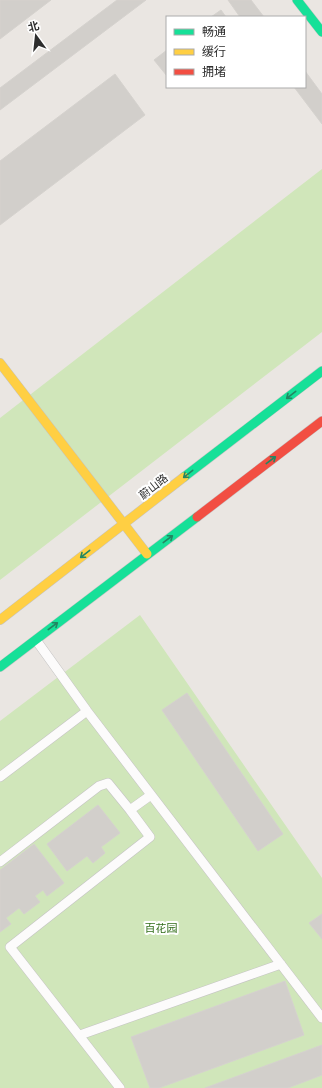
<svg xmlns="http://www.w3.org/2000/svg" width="322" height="1088" font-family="'Noto Sans','Noto Sans SC',sans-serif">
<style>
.green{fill:#d0e6ba}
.building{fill:#d2cfcb;stroke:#d5d2ce}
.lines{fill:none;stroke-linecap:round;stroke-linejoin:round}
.lane-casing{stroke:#c4c3c3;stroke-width:10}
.fast-casing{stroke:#c4c3c3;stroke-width:10}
.slow-casing{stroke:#c4c3c3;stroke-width:10}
.jam-casing{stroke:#c4c3c3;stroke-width:10}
.lane{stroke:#fcfbfb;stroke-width:9}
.fast{stroke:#16e098;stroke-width:9}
.slow{stroke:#ffcf43;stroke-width:9}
.jam{stroke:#f24e42;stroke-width:9}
.oneway{stroke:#228662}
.labels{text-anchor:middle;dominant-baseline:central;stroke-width:4;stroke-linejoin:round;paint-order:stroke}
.street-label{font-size:11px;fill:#2d2d2d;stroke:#fff}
.park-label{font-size:11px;fill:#316d19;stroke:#fff}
</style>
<rect width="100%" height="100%" fill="#eae6e2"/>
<path class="green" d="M322,169V332L0,580V418Z
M140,615L322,878V1088H0V721Z"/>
<path class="building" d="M0,0H51L0,39Z
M117,0H146L0,110V88Z
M228,0H251L264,17H240Z
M221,10L226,17H211Z
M167,50V76L154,60Z
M305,71L322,94V124L294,87H305Z
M115,74L145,115L0,225V161Z
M187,693L283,834L258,851L162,710Z
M98,805L120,833L101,847L105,853L93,863L87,856L67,871L47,844Z
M34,844L64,883L47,896L43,890L35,896L40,902L24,914L19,908L6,918L11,924L0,932V870Z
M322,914V939L309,923Z
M285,981L304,1035L159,1088H150L131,1037Z
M322,1045V1075L288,1088H205Z"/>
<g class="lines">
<defs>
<path id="lane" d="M36,640L87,711L322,1018
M0,777L87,711
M0,862L99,786L108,783L130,810
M80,1035L281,964
M120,1088L10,947L150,837L130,810L151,795"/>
<path id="fast" d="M297,0L322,32
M184,477L322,371
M0,667L197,517"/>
<path id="slow" d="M0,363L147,554
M0,620L184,477"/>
<path id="jam" d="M197,517L322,421"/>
</defs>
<use href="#lane" class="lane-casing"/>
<use href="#fast" class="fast-casing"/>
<use href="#slow" class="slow-casing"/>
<use href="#jam" class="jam-casing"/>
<use href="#lane" class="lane"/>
<use href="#fast" class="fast"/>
<use href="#slow" class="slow"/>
<use href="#jam" class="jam"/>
</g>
<defs><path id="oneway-shaft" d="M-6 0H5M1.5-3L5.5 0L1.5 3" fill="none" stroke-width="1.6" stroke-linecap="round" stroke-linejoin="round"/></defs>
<g class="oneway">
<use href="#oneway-shaft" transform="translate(291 395) rotate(142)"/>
<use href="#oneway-shaft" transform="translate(271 460) rotate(-37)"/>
<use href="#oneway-shaft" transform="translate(188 474) rotate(142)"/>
<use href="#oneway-shaft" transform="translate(168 539) rotate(-37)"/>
<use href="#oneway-shaft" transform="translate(85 554) rotate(142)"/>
<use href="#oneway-shaft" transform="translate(53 626) rotate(-37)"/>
</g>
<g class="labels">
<g class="street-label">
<text transform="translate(153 486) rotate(-38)">蔚山路</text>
</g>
<g class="park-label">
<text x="161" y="927">百花园</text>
</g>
</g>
<rect x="166" y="16" width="140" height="72" fill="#ffffff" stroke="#ababab"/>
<rect x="174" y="29" width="20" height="6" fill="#16e098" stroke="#ababab"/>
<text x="202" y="36" font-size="12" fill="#2d2d2d">畅通</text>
<rect x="174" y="49" width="20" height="6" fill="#ffcf43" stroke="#ababab"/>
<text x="202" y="56" font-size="12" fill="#2d2d2d">缓行</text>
<rect x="174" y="69" width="20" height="6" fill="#f24e42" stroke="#ababab"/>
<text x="202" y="76" font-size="12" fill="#2d2d2d">拥堵</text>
<g transform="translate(36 36) rotate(345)" stroke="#ffffff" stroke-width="3" paint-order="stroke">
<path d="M0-3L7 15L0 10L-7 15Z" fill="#2d2d2d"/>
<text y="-6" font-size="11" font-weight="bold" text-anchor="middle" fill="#2d2d2d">北</text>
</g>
</svg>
